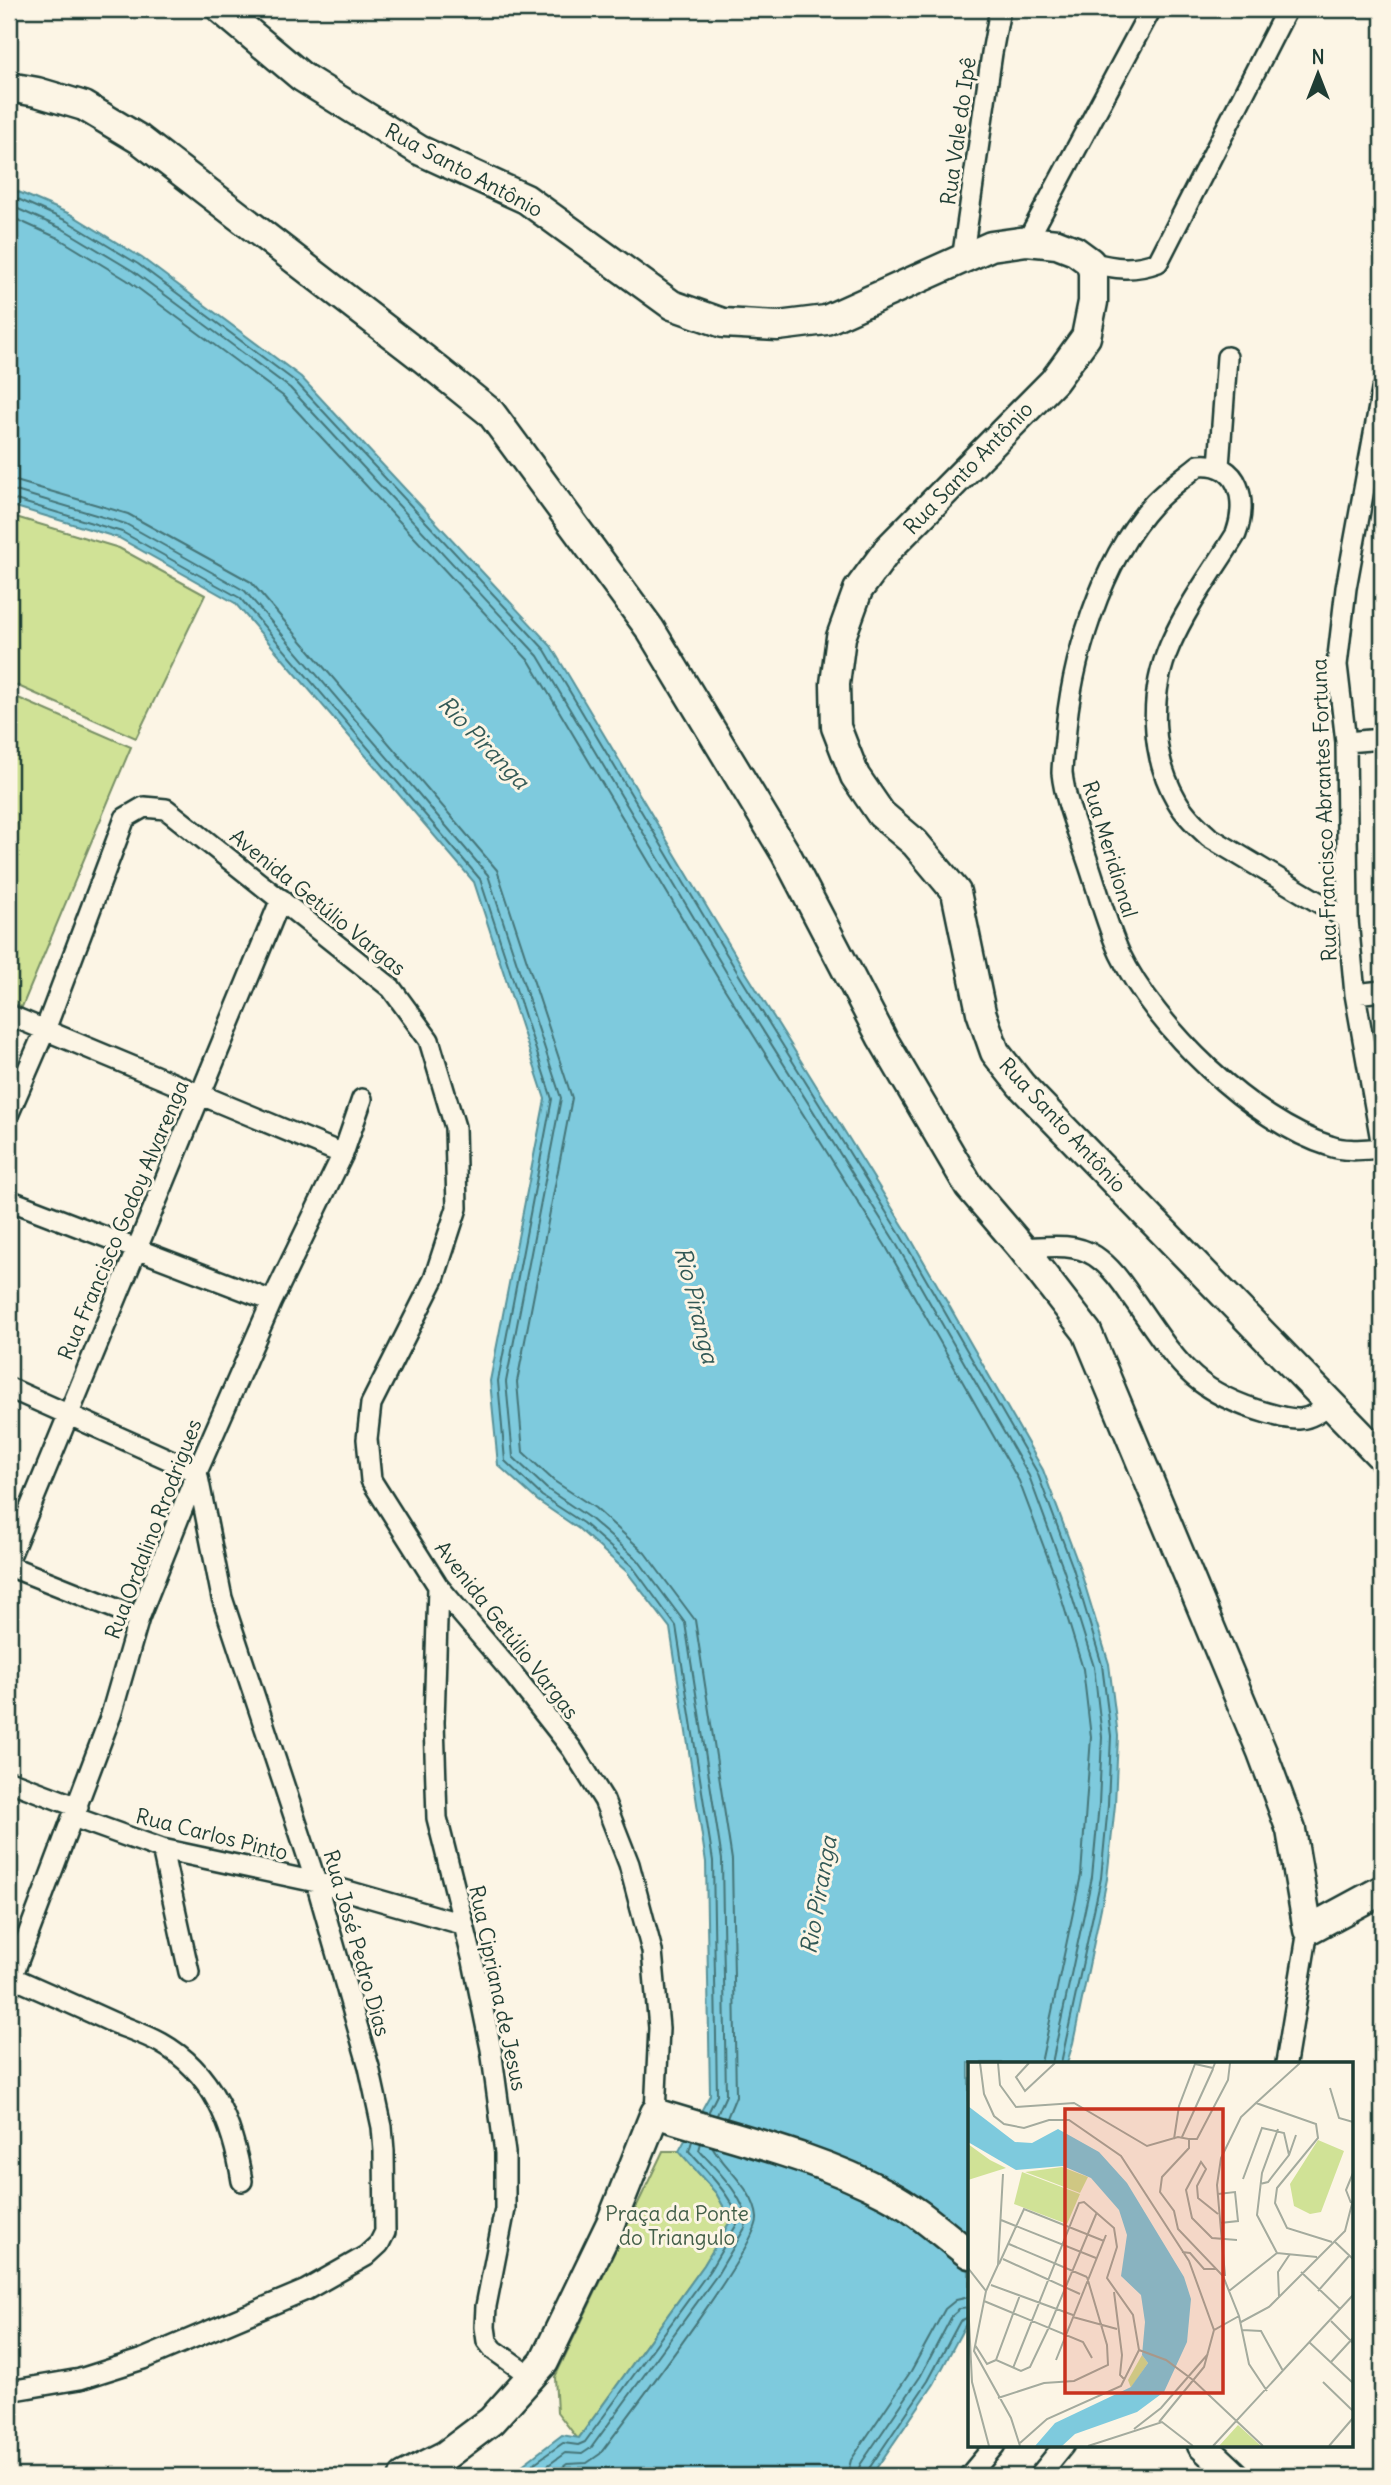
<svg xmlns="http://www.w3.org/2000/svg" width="1391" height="2485" font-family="Delius,sans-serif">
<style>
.green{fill:#d0e296;stroke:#789065;stroke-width:2}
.water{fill:#7ecadd;stroke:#589299;stroke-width:2}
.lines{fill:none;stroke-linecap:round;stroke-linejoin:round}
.shore{stroke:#457578;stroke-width:2}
.street-casing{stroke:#1f3d34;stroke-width:24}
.secondary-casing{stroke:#1f3d34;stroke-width:33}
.street{stroke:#fcf5e5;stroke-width:19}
.secondary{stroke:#fcf5e5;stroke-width:28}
.labels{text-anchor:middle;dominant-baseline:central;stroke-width:6;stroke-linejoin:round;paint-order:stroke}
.street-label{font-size:21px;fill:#1f3d34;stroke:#fcf5e5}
.park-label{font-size:21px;fill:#425e48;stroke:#fcf5e5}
.water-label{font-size:23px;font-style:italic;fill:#325956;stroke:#fcf5e5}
.inset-road{fill:none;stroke:#a4ab9e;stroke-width:2}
.view{fill:#c8321e;fill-opacity:0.15;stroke:#c8321e;stroke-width:3.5}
.inset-edge{fill:none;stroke:#1f3d34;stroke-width:3.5}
</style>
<rect width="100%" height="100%" fill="#fcf5e5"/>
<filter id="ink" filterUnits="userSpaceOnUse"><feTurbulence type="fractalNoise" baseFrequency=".0143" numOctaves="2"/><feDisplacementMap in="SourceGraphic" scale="14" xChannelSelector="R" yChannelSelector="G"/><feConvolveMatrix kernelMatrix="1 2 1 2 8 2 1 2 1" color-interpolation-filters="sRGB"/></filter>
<g filter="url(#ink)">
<path class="green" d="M9,515L119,548L205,595L136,738L9,682Z
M9,694L131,747L22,1007L9,1002Z
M663,2151H679L716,2193L731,2220L704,2265L578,2439L557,2412L555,2377Z"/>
<path class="water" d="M9,188L70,214L142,258L301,377L551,646L742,966L907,1232L1043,1470L1079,1566L1109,1664L1118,1736L1115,1805L1107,1879L1073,2043L1067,2063H969V2318L934,2384L871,2476H502L521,2466L562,2435L579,2438L704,2265L731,2220L716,2193L679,2151L710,2095L706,1862L670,1628L627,1572L579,1529L538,1501L498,1465L490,1381L545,1099L474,882L235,603L119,538L9,505Z"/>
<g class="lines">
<path class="shore" d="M9,195L67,221L138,264L296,382L545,650L736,970L901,1236L1037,1472L1073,1568L1102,1665L1111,1736L1108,1805L1101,1878L1061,2063
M9,205L63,229L133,271L290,388L538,656L728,975L894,1240L1029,1476L1064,1571L1094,1667L1102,1737L1099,1804L1092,1877L1052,2063
M9,216L58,238L127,280L283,396L530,662L719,980L885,1245L1019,1481L1054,1574L1083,1669L1091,1737L1081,1875L1041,2063
M9,479L128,514L251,582L497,870L572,1098L517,1382L523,1452L554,1481L595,1508L645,1553L695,1620L732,1860L736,2096L727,2118
M9,489L126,524L245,591L488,875L561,1098L506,1382L513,1457L547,1489L588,1517L638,1560L685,1623L722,1860L726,2095L717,2115
M9,498L122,532L240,598L480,879L552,1099L498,1381L505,1461L542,1496L583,1523L632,1566L676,1626L713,1861L717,2095L708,2113
M516,2476L563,2443L578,2445L585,2442L710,2270L737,2224C741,2204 702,2167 689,2151L692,2141
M533,2476L565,2453L582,2454L591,2448L717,2275L745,2228C753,2204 714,2167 699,2150L701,2143
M551,2476L567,2464L587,2463L600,2454C624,2421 759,2246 757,2218C755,2190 724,2168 712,2146
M847,2476L851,2460L911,2371L945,2309L956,2300L969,2297
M857,2476L860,2465L920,2377L952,2316L960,2309L969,2308
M866,2476L868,2470L928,2381L960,2321L969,2317"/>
<defs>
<path id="street" d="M1027,241L1151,9
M962,260L992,53L1000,9
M1090,262C1115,269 1134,271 1158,262L1287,9
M1382,390L1346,588L1337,665L1346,742L1348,920L1355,994L1382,1146
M1219,466L1227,357
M1346,742L1382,739
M1348,920L1209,837C1197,826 1185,815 1177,801C1150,755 1149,693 1170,645C1187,606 1214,570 1236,534C1248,502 1240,461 1199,465C1184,477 1167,489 1154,503C1101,560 1070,664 1065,741C1064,751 1062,763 1062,773C1065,801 1078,832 1087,859C1098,890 1106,924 1120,954C1155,1027 1252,1122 1330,1146C1347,1152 1365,1149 1382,1148
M1355,994L1382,991
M9,1015L343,1154
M9,1113L45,1030L125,818L144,807L166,809L391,988L429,1040L455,1127L457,1208L434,1279L371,1404L367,1439L371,1480L438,1586L513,1674L572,1749L604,1800L629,1864L652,1951L659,2028L655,2113
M9,1200L272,1301
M1022,1248C1045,1247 1074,1242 1095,1256C1113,1268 1124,1286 1136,1303C1178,1363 1193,1392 1267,1413C1295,1421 1307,1424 1330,1403
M9,1388L197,1472
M9,1559L281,899
M9,1566L139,1618
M438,1586L434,1722L437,1818L473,1961L491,2049L505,2153V2209L486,2306L485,2327L487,2341L494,2350L532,2377
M9,1781L78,1807
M73,1817L162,1849L316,1882L462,1924
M162,1849L189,1972
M9,1976C43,1991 77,2006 112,2022C128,2029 145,2034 161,2043C213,2072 233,2125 242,2181
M9,1985L111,1715L139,1618L197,1472L272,1301L343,1154L362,1099
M1286,2063L1308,1930
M9,2391L80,2379L143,2359L306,2290L366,2256L379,2244L385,2232L384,2151L382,2127L369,2067L316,1882L222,1598L197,1472
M969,2476L995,2445
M1039,2476L1064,2445"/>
<path id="secondary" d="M221,9L302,77L419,150L526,199L672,305L723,323L778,326L826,320L991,246L1027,241L1057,244L1075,251L1090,262L1093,272V302L1086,337L1054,381L889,548L858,590L841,637L835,684L836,727L855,776L881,814L915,843L956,892L981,1012L995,1052L1021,1085L1382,1457
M9,87L37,92L84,106L139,139L424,359L491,413L650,629L786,854L882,1038L969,1186L1022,1248L1087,1332L1262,1752L1291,1830L1308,1930L1382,1890
M1202,2445L1235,2476
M404,2476L446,2455L491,2421L544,2362L611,2223L655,2113C733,2138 814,2155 887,2194C916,2209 943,2234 969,2254"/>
</defs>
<use href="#street" class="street-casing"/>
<use href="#secondary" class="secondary-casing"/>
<use href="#street" class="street"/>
<use href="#secondary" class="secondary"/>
</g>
</g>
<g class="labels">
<g class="street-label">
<text transform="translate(958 131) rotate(-82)">Rua Vale do Ipê</text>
<text transform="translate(464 170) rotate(28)">Rua Santo Antônio</text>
<text transform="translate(968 468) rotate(-46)">Rua Santo Antônio</text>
<text transform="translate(1324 810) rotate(-92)">Rua Francisco Abrantes Fortuna</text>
<text transform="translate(1110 849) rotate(73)">Rua Meridional</text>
<text transform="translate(318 902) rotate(39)">Avenida Getúlio Vargas</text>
<text transform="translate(1063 1125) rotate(47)">Rua Santo Antônio</text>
<text transform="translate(123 1220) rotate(-67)">Rua Francisco Godoy Alvarenga</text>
<text transform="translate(153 1529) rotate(-69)">Rua Ordalino Rrodrigues</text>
<text transform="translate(507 1630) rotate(52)">Avenida Getúlio Vargas</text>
<text transform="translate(212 1834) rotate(14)">Rua Carlos Pinto</text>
<text transform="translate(357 1943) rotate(74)">Rua José Pedro Dias</text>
<text transform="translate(498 1988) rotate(78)">Rua Cipriana de Jesus</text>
</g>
<g class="park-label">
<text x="677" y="2213">Praça da Ponte<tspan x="677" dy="24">do Triangulo</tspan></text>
</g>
<g class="water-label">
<text transform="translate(484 742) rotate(46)">Rio Piranga</text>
<text transform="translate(697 1305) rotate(76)">Rio Piranga</text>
<text transform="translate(818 1895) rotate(-80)">Rio Piranga</text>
</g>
</g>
<g transform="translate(968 2062)">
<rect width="385" height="385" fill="#fcf5e5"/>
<path d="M350,78L376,89L353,150L342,152L326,144L322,122ZM0,82L22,98L38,106L0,118ZM94,105L120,115L112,131L57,110ZM54,110L112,132L99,162L46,142ZM174,293L180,301L163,326L160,318ZM270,363L293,384H251Z" fill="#d0e296"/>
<path d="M0,44L47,80L64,81L90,67L131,90L159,121L216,215L223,237L219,280L196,330L169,350L107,372L94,384H67L87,361L163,325L180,301L174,293L177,260L173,233L153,214L159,173L151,148L123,116L95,104L48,108L0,80Z" fill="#7ecadd"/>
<path class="inset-road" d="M12,1L16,32L26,54L36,62L56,66L81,58H101L153,94L221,199L246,268L271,254M30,1L32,23L48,45L106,41L179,84L210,75L221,77V86L194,115L192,130L206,149L210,167L255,214L271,254L281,302L299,329M61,1L48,15L57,29L87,1M362,26L371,56L385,60M288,41L332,1M214,75L245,7M206,77L211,44L227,2L245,6L247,1M221,77H229L260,18L262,1M35,112L30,203L18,229L6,289L43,356L52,384M275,117L294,66L316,71L321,93M292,122L300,120L321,93L328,73M250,132L267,130L270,159L252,161M383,141L378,128L385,111M250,152L230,136L229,124L238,107L233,100L218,128L224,156L244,176L269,178M33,158L128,196M366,179L385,197M41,182L119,215M214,190L222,191L236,207H248M309,191L289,153L294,111L310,67M35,197L112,232M31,202L56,147L136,179M0,206L18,229M333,210L372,247M257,214L249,123L253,96L273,55L288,41L348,62L350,76L309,126L307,141L319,166L364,180M23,223L105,253M261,229L309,191L349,195M350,229L381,194M146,230L154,293L152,313L157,318M52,233L28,298L53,309L62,305L81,265L129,150M311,235L310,210L322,192M0,239L4,320L21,384M16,239L115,280L124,296M105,255L149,267M363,259L385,281M273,260L301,245L377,169L385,138M274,268L293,269L315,309M341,280L385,321M7,283L19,302L28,298M171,288L198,298L225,318L295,384M88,298L138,173M363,300L385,276M45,306L111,141L116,140L146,166L149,185L139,216L165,253L171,288L153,324L79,357L52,381M355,320L385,349M30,336L76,321L106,319L140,303L139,283L119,215M191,360L236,305L246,268M166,367L193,346L240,292M120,384L194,360L225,384M245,384L385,233M361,384L385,356"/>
<path class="view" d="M97,47H255V331H97Z"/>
<rect width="385" height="385" class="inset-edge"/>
</g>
<rect width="1391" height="2485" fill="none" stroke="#fcf5e5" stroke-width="35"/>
<rect x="18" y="18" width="1356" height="2450" fill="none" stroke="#1f3d34" stroke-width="2.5" filter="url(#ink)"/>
<g transform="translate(1318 74)" stroke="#fcf5e5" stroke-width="5" paint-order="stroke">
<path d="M0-5L12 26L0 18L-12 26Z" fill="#1f3d34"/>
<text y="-10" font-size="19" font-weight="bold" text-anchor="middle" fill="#1f3d34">N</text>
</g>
</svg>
